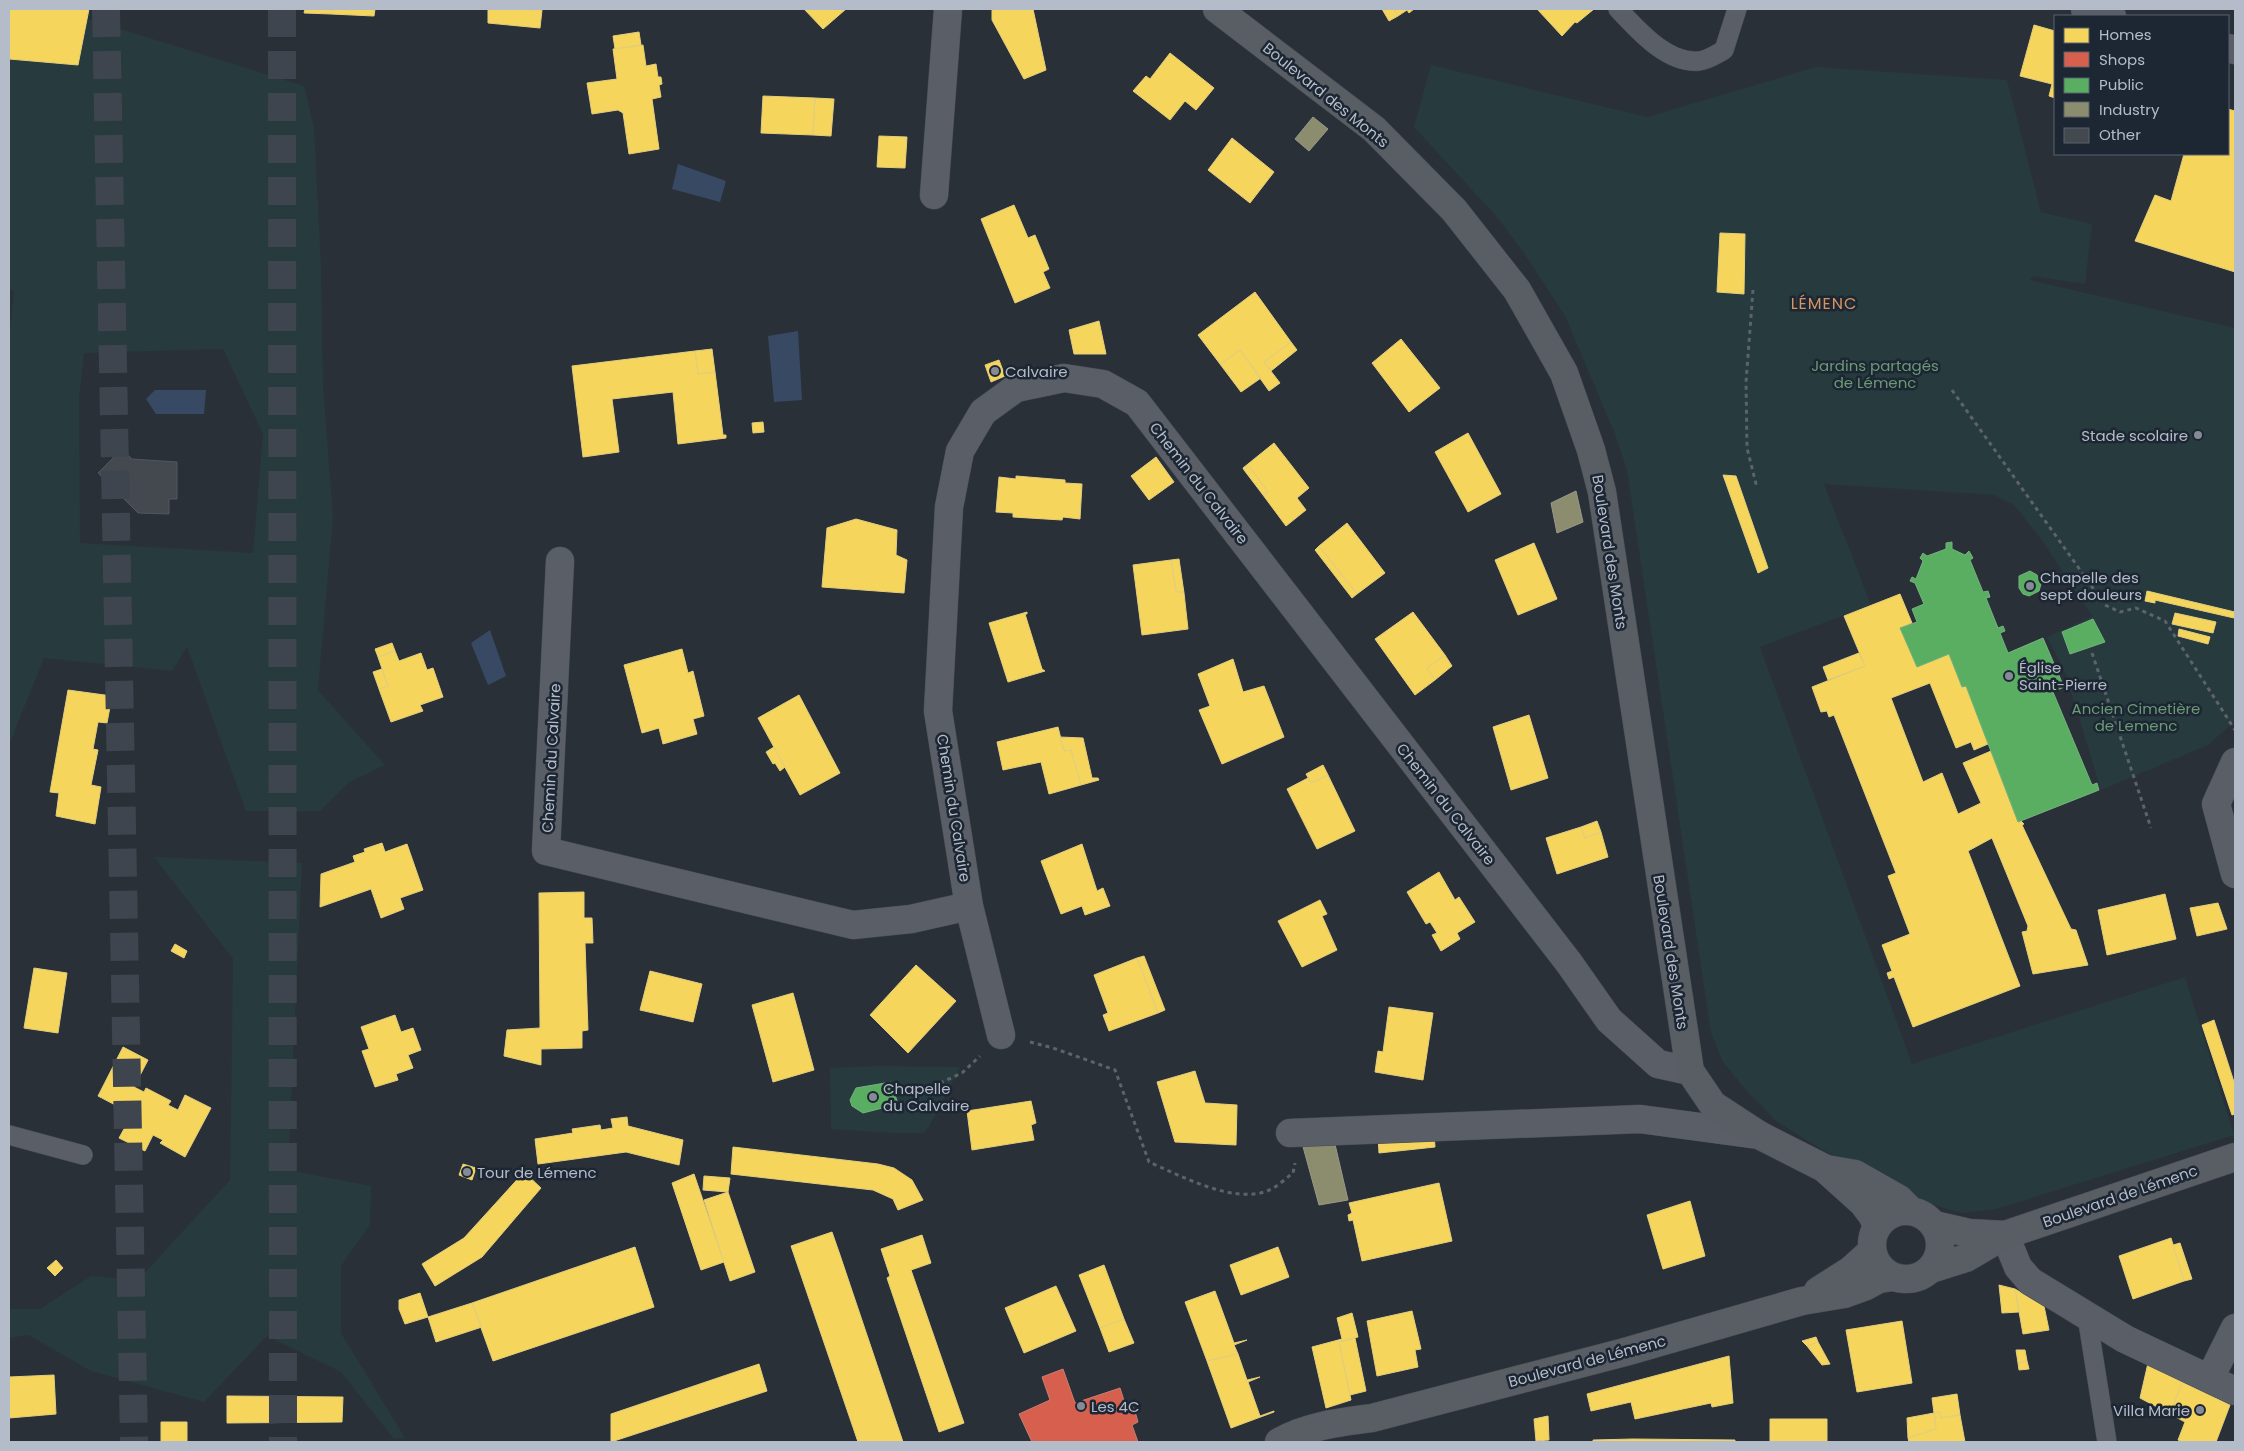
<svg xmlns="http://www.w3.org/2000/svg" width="2244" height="1451" font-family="Poppins,sans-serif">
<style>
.green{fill:#273a3e;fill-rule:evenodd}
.water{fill:#384963}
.homes{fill:#f6d55c;stroke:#e2ce7d}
.shops{fill:#d6604d;stroke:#cc7c72}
.public{fill:#5aae61;stroke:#75b280}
.industry{fill:#8c8c6e;stroke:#989a89}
.building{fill:#444950;stroke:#52575f}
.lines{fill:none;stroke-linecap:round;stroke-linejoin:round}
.highway-tunnel{stroke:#3f454e;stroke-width:28;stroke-dasharray:28 14;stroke-linecap:butt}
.lane-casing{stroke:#484c53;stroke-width:20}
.street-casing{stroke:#484c53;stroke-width:29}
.secondary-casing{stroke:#484c53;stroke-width:29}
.path{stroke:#5d636a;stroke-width:3;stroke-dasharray:4 4;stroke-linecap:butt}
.lane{stroke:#5a5e66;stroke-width:19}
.street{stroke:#5a5e66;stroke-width:28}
.secondary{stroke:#595d64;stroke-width:28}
.poi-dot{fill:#848b96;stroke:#1d2633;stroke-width:2}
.labels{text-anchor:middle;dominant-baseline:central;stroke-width:5;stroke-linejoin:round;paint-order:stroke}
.street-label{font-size:15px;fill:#b4bcc9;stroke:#1d2633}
.park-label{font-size:15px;fill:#6b9a76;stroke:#1d2633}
.poi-label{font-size:15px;fill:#b4bcc9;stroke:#1d2633;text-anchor:start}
.neighbourhood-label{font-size:16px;letter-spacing:1px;fill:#d59563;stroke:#1d2633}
</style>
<rect width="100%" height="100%" fill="#2a3038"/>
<path class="green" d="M9,9H56L304,86L314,128L321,265L323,385L333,517L318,690L385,765L349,782L320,811H246L187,647L172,671L44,658L9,745V337L14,291L9,289ZM223,349L263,434L253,553L80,543L79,399L84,353Z
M1431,65L1647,117L1816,67L2007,80L2041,212L2092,224L2085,284L2033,276L2030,280L2235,328V721L2208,745L2101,790L2065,672L2047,637L2092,616L2041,539L2014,505L1994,495L1824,484L1871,605L1760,647L1912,1064L2185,977L2234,1135L1996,1209L1962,1213L1926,1203L1821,1149L1776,1121L1745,1089L1723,1062L1711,1033L1627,470L1615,434L1565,316L1524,253L1497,217L1414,127Z
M154,857L302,863L288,1170L371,1186L370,1224L341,1266V1333L405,1438L394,1439L341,1372L267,1336L204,1402L91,1371L28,1335L9,1338V1309H40L91,1276L138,1280L230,1180L233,959Z
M878,1066L960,1067L929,1127L923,1133H893L831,1129L830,1068Z"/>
<path class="water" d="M678,164L726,181L720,202L672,189Z
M798,331L802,400L774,402L768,336Z
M155,390H206L204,414H156L146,399Z
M490,630L506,676L488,685L471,643Z"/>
<path class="homes" d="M9,9H89L78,65L9,59Z
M305,9H332L331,14L304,13Z
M332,9H375L374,16L331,14Z
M488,9L542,10L540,28L488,23Z
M804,9H846L823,29Z
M992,9H1033L1046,70L1024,79L992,20Z
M1382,9H1394L1398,16L1389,21Z
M1394,9H1414L1409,13L1407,10L1398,16Z
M1537,9H1594L1577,23L1575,22L1562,36Z
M2034,25L2055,31V98L2049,96L2052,84L2020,76Z
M639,32L641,45L615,49L613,36Z
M643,45L646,66L656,64L658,77H661L662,84L659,85L661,97L652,99L659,149L629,154L623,113L618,110L592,114L587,83L617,79L613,49Z
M1170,53L1214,88L1196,110L1185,101L1170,120L1133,91L1146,76L1150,79Z
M763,96L815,98L813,135L761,133Z
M815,98L834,99L831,136L813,135Z
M2228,109L2235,111V272L2135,241L2155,195L2171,201L2184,154H2228Z
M879,136L907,137L905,168L877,167Z
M1232,138L1274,172L1250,203L1208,170Z
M1014,205L1028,238L1035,235L1049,269L1043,272L1050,288L1015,303L981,219Z
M1720,233L1745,234L1744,294L1717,292Z
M1255,292L1291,342L1264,362L1280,383L1269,391L1240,350L1220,364L1198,335Z
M1099,321L1106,354H1074L1069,330Z
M1401,339L1440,388L1409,412L1372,363Z
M1291,342L1297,350L1271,371L1264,362Z
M712,349L715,372L698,374L695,351Z
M1240,350L1261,378L1241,392L1220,364Z
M695,351L698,374L715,372L723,435H726V438L678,444L673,392L612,399L619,452L583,457L572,366Z
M999,360L1005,376L991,382L985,365Z
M763,422L764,432L753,433L752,423Z
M1468,433L1501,494L1468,512L1435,452Z
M1274,443L1309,488L1297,498L1306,510L1286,526L1263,495L1268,492L1249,466L1244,470L1243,468Z
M1156,457L1174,482L1149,500L1131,476Z
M1249,466L1268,492L1263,495L1244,470Z
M1723,475L1736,476L1768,568L1758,573Z
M1016,476L1065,480V483L1082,484L1080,519L1063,517L1062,520L1013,517V513L996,512L999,477L1016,479Z
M856,519L897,530L896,555L907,560L904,593L822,587L827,528Z
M1347,523L1385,573L1357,594L1319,546Z
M1534,543L1557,599L1518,615L1495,560Z
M1319,546L1357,594L1352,598L1315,550Z
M1179,559L1184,593L1176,591L1171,560Z
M1171,560L1176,591L1184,593L1188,629L1142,635L1133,565Z
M2147,591L2235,612L2234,618L2155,600V603L2145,601Z
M1900,594L1912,623L1900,628L1917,667L1949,654L1962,687L1966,686L1988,744L1974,750L1971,742L1956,748L1930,683L1891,698L1923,782L1942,773L1958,814L1981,803L1963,763L1991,751L2018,822L2021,821L2024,824L2022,825L2071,929L2076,930L2088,965L2033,974L2022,932L2027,931L2028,926L1992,838L1968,851L2020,986L1913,1027L1894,977L1889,979L1887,973L1892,971L1882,945L1910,934L1888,876L1896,873L1834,715L1829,717L1827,711L1821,712L1812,687L1865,666L1844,616Z
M1027,612V614H1025L1042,669L1045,671L1008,682L989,623Z
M1413,612L1445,655L1427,668L1435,680L1415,695L1375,639Z
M2175,613L2216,622L2213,633L2172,624Z
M2179,629L2210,637L2208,644L2178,636Z
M392,643L395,651L378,657L375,649Z
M682,649L688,673L693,671L704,716L693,719L697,734L663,744L659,728L642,733L624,665Z
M395,651L399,661L421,653L427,670L433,668L443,697L420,705L423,711L391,722L379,689L388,686L378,657Z
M1859,653L1865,666L1828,680L1823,667Z
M1445,655L1452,666L1435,680L1427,668Z
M1233,659L1243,692L1264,686L1284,737L1222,764L1199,710L1210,706L1198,674Z
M382,669L388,686L379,689L373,672Z
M68,690L112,696L107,723L98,722L93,749L98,750L91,785L101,787L95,824L56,816L59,793L50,792Z
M799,695L840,773L800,795L758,718Z
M1529,715L1548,778L1511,790L1493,727Z
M1058,727L1064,751L1071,750L1081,785L1049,794L1041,762L1003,770L997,742Z
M1060,737L1083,738L1092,778H1098L1099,780L1081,785L1071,750L1064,751Z
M774,747L785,767L780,771L775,763L773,764L766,752Z
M1323,765L1328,775L1311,783L1306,774Z
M1328,775L1355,831L1317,849L1287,789L1308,778L1311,783Z
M1597,821L1601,832L1585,838L1581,827Z
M1581,827L1585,838L1601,832L1608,857L1557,874L1546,838Z
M382,843L385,852L407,844L423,890L400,898L404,909L381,918L371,889L320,907L321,874L355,862L353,856L365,852L364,849Z
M1082,844L1097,891L1103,888L1110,906L1085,915L1082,906L1061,914L1041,861Z
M1439,872L1455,900L1459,897L1475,922L1457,933L1460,939L1441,951L1432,935L1437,933L1430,922L1426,924L1407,892Z
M584,892V918H592L593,943H585L588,1030L582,1031V1048L541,1049V1065L504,1056L507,1030L540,1028V1025L539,893Z
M2165,894L2176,939L2107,955L2098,910Z
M1320,900L1327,914L1322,916L1337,950L1302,967L1278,921Z
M2218,903L2227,929L2197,936L2190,908Z
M175,944L187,951L184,958L171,951Z
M1144,956L1165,1010L1158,1013L1137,958Z
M1137,958L1158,1013L1109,1031L1103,1015L1108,1013L1094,975Z
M916,965L956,1001L908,1053L870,1015Z
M34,968L67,973L58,1033L24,1028Z
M650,971L702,984L693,1022L640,1010Z
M793,993L814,1070L773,1082L752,1005Z
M1389,1007L1433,1013L1423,1080L1375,1072L1378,1051L1383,1052Z
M395,1015L401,1032L413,1028L421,1050L408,1055L413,1068L396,1074L398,1080L375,1087L362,1051L369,1049L361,1027Z
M2214,1020L2235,1085V1114L2232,1115L2202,1025Z
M123,1047L148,1060L134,1087L144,1092L146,1088L171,1101L168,1105L178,1110L185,1095L211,1108L185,1157L160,1143L163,1140L153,1135L145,1151L119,1138L135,1109L125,1104L123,1109L98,1096Z
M1195,1071L1205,1103L1237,1105L1236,1145L1175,1142L1157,1082Z
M1031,1101L1036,1123L1031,1125L1034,1140L972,1150L967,1111Z
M627,1117L628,1126L683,1140L679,1165L626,1152L538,1164L535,1139L573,1133L572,1129L600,1125L601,1130L613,1128L611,1119Z
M1434,1132L1435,1147L1379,1153L1378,1136Z
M733,1147L878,1164L894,1168L912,1180L923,1200L898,1210L893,1199L873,1190L731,1174Z
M463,1164L476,1168L472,1180L459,1175Z
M524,1172L541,1188L482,1257L435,1286L422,1264L464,1238Z
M694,1174L724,1262L701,1270L672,1183Z
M704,1176L730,1178L728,1192L703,1190Z
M1439,1183L1452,1241L1362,1261L1353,1220L1349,1221L1348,1215L1352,1213L1349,1203Z
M728,1192L755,1272L730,1281L704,1200Z
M1690,1201L1705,1256L1663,1269L1647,1215Z
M832,1232L840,1255L903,1442H858L791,1246Z
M922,1235L931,1263L911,1270L964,1423L939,1432L887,1278L890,1276L881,1249Z
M2171,1238L2184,1281L2133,1299L2119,1256Z
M2180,1243L2192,1279L2184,1281L2173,1245Z
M635,1247L654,1307L493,1361L472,1303Z
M1278,1247L1289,1277L1241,1295L1230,1265Z
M56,1260L63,1268L55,1276L47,1268Z
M1104,1265L1124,1319L1100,1328L1079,1275Z
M1999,1285L2015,1289L2019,1312L2002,1313Z
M1056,1286L1076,1331L1024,1353L1005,1308Z
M2015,1289L2044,1306L2049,1330L2023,1334Z
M1215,1291L1234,1343L1247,1340L1234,1345L1238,1354L1207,1361L1185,1302Z
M420,1293L428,1317L405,1324L399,1309V1300Z
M472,1303L482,1327L436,1342L428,1317Z
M1412,1311L1421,1349L1415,1350L1418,1367L1377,1376L1367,1321Z
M1352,1313L1358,1337L1339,1342L1351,1400L1326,1408L1312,1347L1342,1339L1337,1318Z
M1124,1319L1134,1343L1109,1352L1100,1328Z
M1902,1321L1912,1383L1857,1392L1846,1330Z
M1816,1337L1818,1342L1807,1346L1802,1341Z
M1355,1338L1366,1391L1350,1395L1339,1342Z
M1818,1342L1830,1364L1822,1365L1807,1346Z
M2016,1350H2025L2027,1361L2018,1363Z
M1238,1354L1247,1380L1260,1377L1248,1382L1260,1416L1274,1411V1412L1231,1428L1207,1361Z
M1729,1356L1733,1403L1712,1407L1711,1403L1635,1419L1631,1402L1591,1411L1587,1394Z
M2027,1361L2029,1369L2019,1370L2018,1363Z
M2148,1363L2182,1382L2170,1414L2140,1398Z
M759,1364L767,1391L611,1442V1414Z
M54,1375L56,1414L9,1418V1377Z
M2182,1382L2230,1405L2216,1442H2183L2178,1440L2185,1422L2170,1414Z
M1957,1394L1960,1415L1941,1418L1940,1412L1934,1413L1932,1398Z
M227,1396L343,1397L342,1422L227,1423Z
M1940,1412L1941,1418L1960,1415L1965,1442H1909L1908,1438L1936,1429L1934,1413Z
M1934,1413L1936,1429L1908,1438L1907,1418Z
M1548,1416L1549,1440L1536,1441L1534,1419Z
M1770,1419H1827V1442H1770Z
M161,1422H187V1442H161Z
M1633,1439L1735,1440V1442H1593V1440Z"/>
<path class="shops" d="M1063,1369L1075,1403L1120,1388L1127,1410L1134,1408L1138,1422L1132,1425L1138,1442H1032L1019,1414L1050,1400L1042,1377Z"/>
<path class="public" d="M1952,542V549L1965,555L1969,551L1973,558L1970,560L1983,592L1988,591L1990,597L1986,598L1998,628L2003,626L2005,631L2000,633L2008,653L2043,638L2064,687L2053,692L2092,785L2097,783L2099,790L2018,822L1966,686L1962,687L1949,654L1917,667L1900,628L1917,622L1912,609L1924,604L1915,583L1910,581L1912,577L1916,579L1923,561L1920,558L1923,553L1927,556L1946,549V543Z
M2030,571L2037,575L2041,584L2039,591L2029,596L2023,594L2019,588V576Z
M2093,619L2105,642L2070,654L2062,632Z
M891,1082L898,1104L863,1113L852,1106L850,1100L856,1088Z"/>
<path class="industry" d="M1313,117L1328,129L1309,151L1295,139Z
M1576,491L1583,522L1557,533L1551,503Z
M1334,1140L1348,1200L1319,1205L1302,1143Z"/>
<path class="building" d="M122,449L132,459L177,462V499H169V514L138,513L98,473Z"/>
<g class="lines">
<path class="highway-tunnel" d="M106,9L134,1442
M282,9L283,1442"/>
<defs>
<path id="lane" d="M1618,9C1638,30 1667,64 1699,61C1708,60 1717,54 1724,50L1737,9
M9,1135L83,1155
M2087,1316L2107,1442"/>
<path id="street" d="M2085,9L2112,16
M2228,48L2235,50
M934,195L948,9
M560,561L546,851L853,925L911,919L969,906L938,711L949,507L960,451L983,412L1016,388L1064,378L1103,384L1137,403L1569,963L1609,1020L1658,1064L1690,1071
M2235,762L2216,804L2235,874
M969,906L1001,1035
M1290,1133L1640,1119L1759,1135
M2005,1235L2018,1267L2030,1281L2125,1339L2235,1391
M2210,1378L2235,1328"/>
<path id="secondary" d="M1217,9L1374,129L1454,210L1517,290L1564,373L1591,450L1602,492L1690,1071L1713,1105L1759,1135L1824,1168L1863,1203L1872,1215L1877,1225
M1826,1169L1855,1174L1899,1199L1910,1210
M1872 1245a34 34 0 1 1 68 0a34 34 0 1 1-68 0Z
M1934,1225L1969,1233L2005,1235
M1931,1269L1966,1258L2005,1235L2235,1157
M1818,1291L1851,1270L1872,1251
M1279,1442C1307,1426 1340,1422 1372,1418L1625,1352L1802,1301L1844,1294L1866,1286L1879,1279L1893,1277"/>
</defs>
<use href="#lane" class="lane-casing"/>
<use href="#street" class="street-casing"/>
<use href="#secondary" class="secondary-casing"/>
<path class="path" d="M1753,290L1746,382L1747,448L1757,488
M1952,390L2105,605L2120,612L2136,608L2165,621L2235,730
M2092,653L2151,828
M1030,1042L1053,1048L1115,1070L1149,1162C1181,1176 1233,1204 1267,1191C1276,1188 1285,1179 1293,1173L1295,1163
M940,1083L962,1073L980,1056"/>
<use href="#lane" class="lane"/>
<use href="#street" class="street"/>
<use href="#secondary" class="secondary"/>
</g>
<g class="poi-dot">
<circle cx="995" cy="371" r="5"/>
<circle cx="2198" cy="435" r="5"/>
<circle cx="2030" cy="586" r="5"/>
<circle cx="2009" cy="676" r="5"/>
<circle cx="873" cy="1097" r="5"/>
<circle cx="467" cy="1172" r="5"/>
<circle cx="1081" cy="1406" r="5"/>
<circle cx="2200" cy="1410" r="5"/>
</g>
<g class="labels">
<g class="street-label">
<text transform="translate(1326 95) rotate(39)">Boulevard des Monts</text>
<text transform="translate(1199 483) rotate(52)">Chemin du Calvaire</text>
<text transform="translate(1610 552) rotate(81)">Boulevard des Monts</text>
<text transform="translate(551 758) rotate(-87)">Chemin du Calvaire</text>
<text transform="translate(1446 804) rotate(52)">Chemin du Calvaire</text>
<text transform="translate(954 808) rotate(81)">Chemin du Calvaire</text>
<text transform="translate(1671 952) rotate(81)">Boulevard des Monts</text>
<text transform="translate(2120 1196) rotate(-19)">Boulevard de Lémenc</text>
<text transform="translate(1587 1361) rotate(-15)">Boulevard de Lémenc</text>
</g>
<g class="park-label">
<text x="1875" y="365">Jardins partagés<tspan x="1875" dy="17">de Lémenc</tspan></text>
<text x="2136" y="708">Ancien Cimetière<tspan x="2136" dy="17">de Lemenc</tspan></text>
</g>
<g class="poi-label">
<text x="1005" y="371">Calvaire</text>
<text x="2188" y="435" text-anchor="end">Stade scolaire</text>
<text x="2040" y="577">Chapelle des<tspan x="2040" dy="17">sept douleurs</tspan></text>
<text x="2019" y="667">Église<tspan x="2019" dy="17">Saint-Pierre</tspan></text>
<text x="883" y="1088">Chapelle<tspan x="883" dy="17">du Calvaire</tspan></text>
<text x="477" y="1172">Tour de Lémenc</text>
<text x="1091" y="1406">Les 4C</text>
<text x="2190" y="1410" text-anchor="end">Villa Marie</text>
</g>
<g class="neighbourhood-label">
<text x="1824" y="303">LÉMENC</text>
</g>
</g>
<rect width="2244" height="1451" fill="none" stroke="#b4bcc9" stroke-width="20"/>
<rect x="2054" y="15" width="175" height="140" fill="#1d2633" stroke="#59626f"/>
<rect x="2064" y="28" width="25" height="15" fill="#f6d55c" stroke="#59626f"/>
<text x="2099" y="40" font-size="15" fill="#b4bcc9">Homes</text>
<rect x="2064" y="52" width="25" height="15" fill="#d6604d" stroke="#59626f"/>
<text x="2099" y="65" font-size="15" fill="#b4bcc9">Shops</text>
<rect x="2064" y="78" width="25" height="15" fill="#5aae61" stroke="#59626f"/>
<text x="2099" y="90" font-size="15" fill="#b4bcc9">Public</text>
<rect x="2064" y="102" width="25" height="15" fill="#8c8c6e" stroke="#59626f"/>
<text x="2099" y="115" font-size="15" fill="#b4bcc9">Industry</text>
<rect x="2064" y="128" width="25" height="15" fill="#444950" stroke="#59626f"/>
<text x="2099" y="140" font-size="15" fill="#b4bcc9">Other</text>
</svg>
